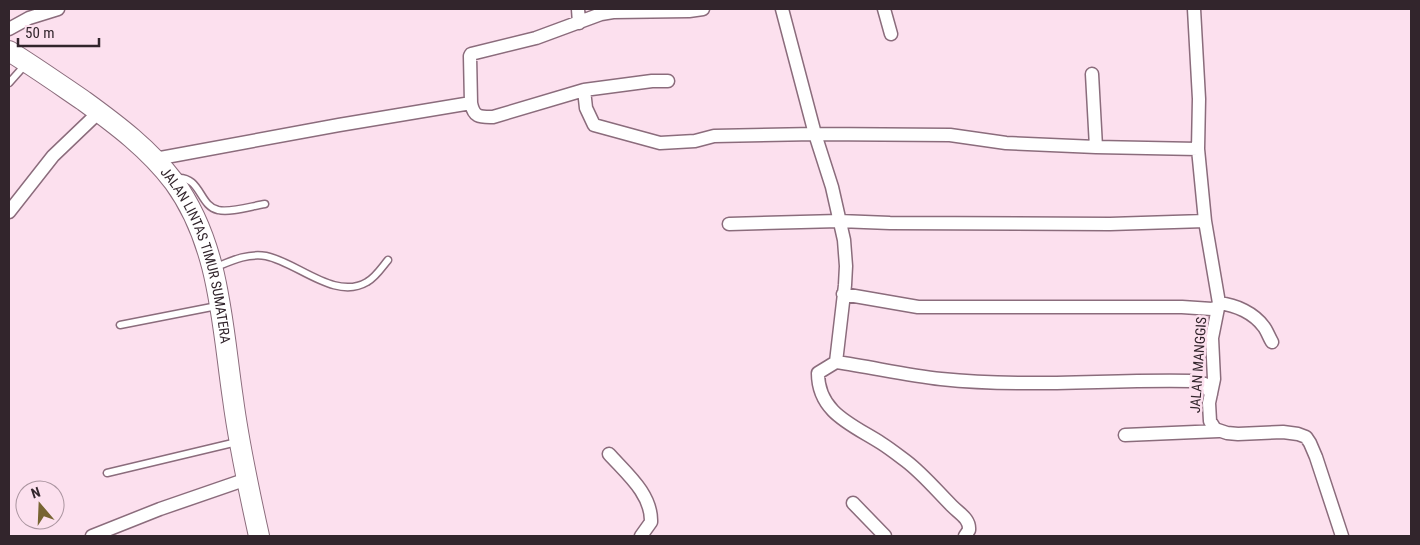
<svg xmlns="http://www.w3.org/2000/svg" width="1420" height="545" font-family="'Roboto Condensed',sans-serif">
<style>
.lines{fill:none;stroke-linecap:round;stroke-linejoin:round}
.service-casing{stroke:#8b6c7c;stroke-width:9}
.minor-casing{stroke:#8b6c7c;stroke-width:15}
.trunk-casing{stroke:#8b6c7c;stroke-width:22}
.service{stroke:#fff;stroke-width:6}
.minor{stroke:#fff;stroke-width:12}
.trunk{stroke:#fff;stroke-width:20}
.labels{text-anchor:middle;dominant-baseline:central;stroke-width:5;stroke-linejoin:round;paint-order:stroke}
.street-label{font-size:14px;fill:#32252c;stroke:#fce0ee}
</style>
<rect width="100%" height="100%" fill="#fce0ee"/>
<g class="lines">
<defs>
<path id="service" d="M9,83L25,65
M176,180L177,178C201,176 199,206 218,210C230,213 252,206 265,204
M214,268C231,261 247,253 266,256C297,262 335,301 367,282C376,277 382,267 388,260
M120,325L217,306
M107,473L237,442"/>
<path id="minor" d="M578,9L579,23
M782,9L815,134L832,187L844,240L846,266L845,285L836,362
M884,9L891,34
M1194,9L1199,99L1198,149L1205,221L1219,303L1212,338L1214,379L1209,403L1210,421L1215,429L1227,433L1238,434L1283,432L1298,434L1306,437L1310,443L1316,457L1342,536
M9,29L29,18L58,9
M1092,74L1096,147
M584,90L652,81H668
M471,103C474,118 480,117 493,117L584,90L586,108L594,125L660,143L695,141L714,136L815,134L950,135L1006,143L1096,147L1198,149
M155,159L339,125L471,103L470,56L471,54L536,38L601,14L613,12L689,11L703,9
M9,212L53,156L99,112
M729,224L839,221L890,223L1110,224L1205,221
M843,294L918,307H1182L1212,309L1218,307
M1219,303C1236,305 1254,313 1264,327C1267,331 1269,337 1272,342
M836,362C871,367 906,375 941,379C1025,388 1109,379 1193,381L1205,384L1211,394
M836,362L818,373C818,413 853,425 881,443C889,448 898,455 906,461C923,474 937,491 952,506C960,514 970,519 969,530L965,536
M1125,435L1219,431
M609,454C626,473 652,494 651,522L641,536
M853,503L885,536
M92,536L160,509L247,479"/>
<g id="trunk">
<path id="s1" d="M9,51C35,67 59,84 84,101C117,125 149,149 174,182C220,245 222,325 233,399C239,445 249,491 259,536"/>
</g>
</defs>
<use href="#service" class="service-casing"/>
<use href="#minor" class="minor-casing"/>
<use href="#trunk" class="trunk-casing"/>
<use href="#service" class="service"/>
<use href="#minor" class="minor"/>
<use href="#trunk" class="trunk"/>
</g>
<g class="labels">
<g class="street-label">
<text stroke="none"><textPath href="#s1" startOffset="289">JALAN LINTAS TIMUR SUMATERA</textPath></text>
<text transform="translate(1198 365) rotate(-86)">JALAN MANGGIS</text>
</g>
</g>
<rect width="1420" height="545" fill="none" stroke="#32252c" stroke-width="20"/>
<g transform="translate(40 505) rotate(341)"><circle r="24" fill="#fce0ee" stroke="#ab95a0"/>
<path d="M0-4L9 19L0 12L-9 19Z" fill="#776432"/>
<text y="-8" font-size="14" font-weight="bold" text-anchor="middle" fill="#32252c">N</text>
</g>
<path d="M18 38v8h81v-8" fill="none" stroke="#32252c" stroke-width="2.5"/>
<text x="25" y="38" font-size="15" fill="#32252c" stroke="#fce0ee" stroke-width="4" paint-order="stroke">50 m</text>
</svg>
